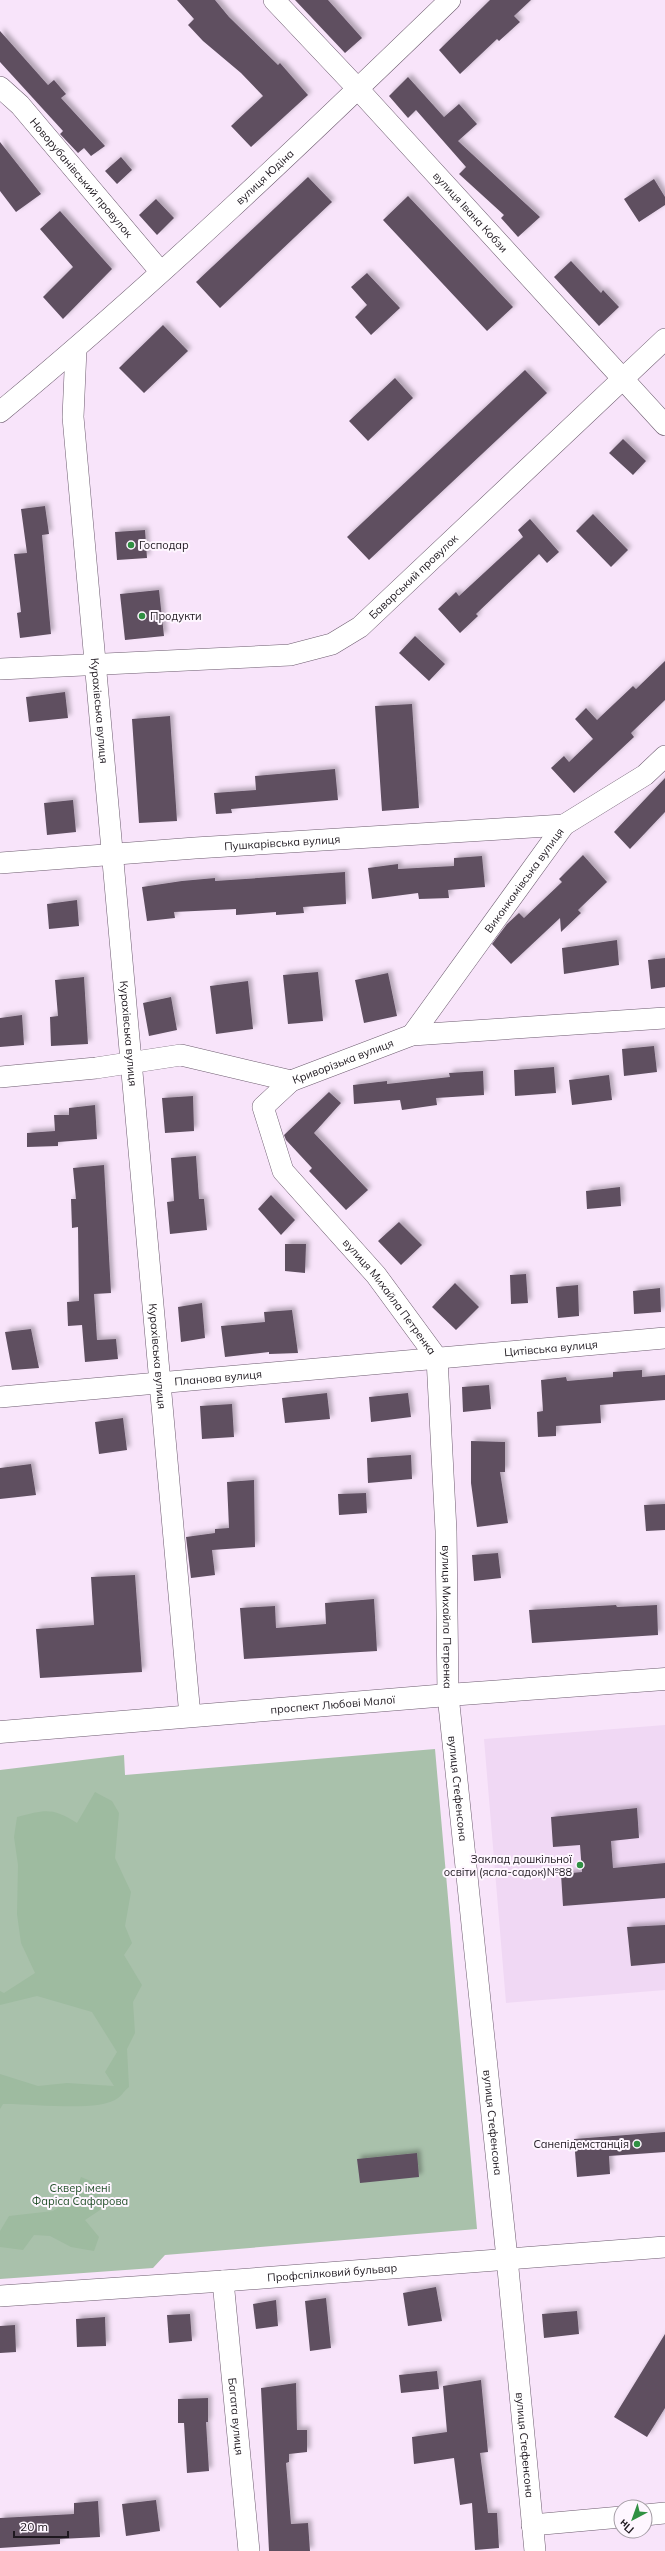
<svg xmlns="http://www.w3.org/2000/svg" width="665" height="2551" font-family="Mulish,sans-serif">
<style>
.built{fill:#f0d8f4}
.green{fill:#a9c1ab}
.forest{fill:#9ebba0}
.building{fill:#5f4f61;filter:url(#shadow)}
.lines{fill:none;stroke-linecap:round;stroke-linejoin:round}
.minor-casing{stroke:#6d5c6f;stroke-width:22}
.major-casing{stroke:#6d5c6f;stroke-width:23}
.minor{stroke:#fff;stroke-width:21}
.major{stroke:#fff;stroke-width:22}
.poi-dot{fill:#309043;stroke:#fef6ff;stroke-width:1.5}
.labels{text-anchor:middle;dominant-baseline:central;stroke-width:4;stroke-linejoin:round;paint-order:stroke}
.street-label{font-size:11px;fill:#1e181f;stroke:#fef6ff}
.poi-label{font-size:11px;fill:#1e181f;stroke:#fef6ff;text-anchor:start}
.park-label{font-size:11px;fill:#23502a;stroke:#fef6ff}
</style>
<defs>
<filter id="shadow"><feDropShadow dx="3.5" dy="-3.5" stdDeviation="2" flood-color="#0004"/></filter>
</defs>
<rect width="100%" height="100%" fill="#f8e4fa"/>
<path class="built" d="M665,1725V1990L506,2003L484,1739Z"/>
<path class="green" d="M435,1749L477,2229L165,2255L153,2268L0,2279V1770L124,1755L125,1775Z"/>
<path class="forest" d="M95,1792L112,1801L119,1813L115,1858L131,1892L125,1926L132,1943L124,1955L142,1985L133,2002L135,2033L127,2049L129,2087C125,2090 122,2095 118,2098C99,2113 30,2103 3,2104L0,2109V2074L38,2086L67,2083L114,2086L105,2072L117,2052L92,2012L37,1996L0,2005V1991L4,1993L35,1973L21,1943L17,1914L18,1865L14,1837L17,1817C45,1810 52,1807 77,1823Z
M81,2177L98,2184L106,2206L85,2220L99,2237L94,2251L71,2247L50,2236L34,2235L23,2250L0,2247V2231L9,2216L53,2211L73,2198Z"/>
<path class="building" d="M177,0H215L229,17L278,65L280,63L308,95L251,147L231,126L263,96L241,73L203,41L188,25L194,19Z
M295,0H328L362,38L345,53Z
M490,0H531L514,16L520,22L499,41L497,39L460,74L439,50Z
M0,31L48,85L54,80L66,94L61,98L105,146L91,156L84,148L78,153L60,134L63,131L0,62Z
M408,77L444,117L459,104L477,124L458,141L540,217L518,237L501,218L504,215L459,174L466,167L416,110L408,118L389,96Z
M0,142L41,194L16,212L0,191Z
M121,157L132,170L117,184L105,171Z
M308,177L332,202L220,308L196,282Z
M654,179L665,197V205L639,222L624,199Z
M408,196L513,307L487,331L383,220Z
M156,199L174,218L157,235L139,215Z
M60,211L112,269L63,319L43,297L73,267L40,229Z
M571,261L601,293L603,290L619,307L599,326L554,277Z
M367,273L400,308L371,335L355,317L367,305L351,287Z
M163,325L188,351L144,393L119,368Z
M525,370L547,393L369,560L347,537Z
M395,378L413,398L368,441L349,421Z
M623,439L646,461L633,475L609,453Z
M45,506L49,534L42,535L51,634L20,638L17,613L21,612L14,554L27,553L21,509Z
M593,514L628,550L611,567L576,531Z
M530,519L559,552L547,563L539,554L476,614L478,616L460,633L438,609L456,592L459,596L523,537L518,530Z
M145,530L147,558L117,560L115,532Z
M159,590L164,636L125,640L120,594Z
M415,636L445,664L429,681L399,653Z
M665,661V700L631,733L634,737L574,793L551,768L564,756L569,762L593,739L575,719L586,708L597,720L633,686L636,689Z
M65,692L68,718L29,722L26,697Z
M412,704L419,808L382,811L375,706Z
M170,716L177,821L139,823L132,719Z
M335,769L338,800L231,809L232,813L216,814L214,793L256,790L255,776Z
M665,778V812L630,849L614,832Z
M73,800L76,832L47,835L44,803Z
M583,855L607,882L578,910L581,913L561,932L560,918L511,964L492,944L507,924L519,913L524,918L562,882L559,879Z
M482,856L485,887L448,890L449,898L419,899L418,893L372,899L368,868L398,864V869L454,866V858Z
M345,872L346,904L303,907L304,913L276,915V912L236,915V909L174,912L175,918L147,921L142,887L182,881L215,878V881Z
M77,900L79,926L49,929L47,904Z
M617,940L619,965L564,974L562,948Z
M665,958V987L651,989L648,960Z
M318,972L323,1021L288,1024L283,975Z
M388,973L397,1016L364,1023L355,980Z
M84,977L88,1044L51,1046L50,1017L58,1016L55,980Z
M248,981L253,1029L216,1034L210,986Z
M171,997L177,1030L149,1036L143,1003Z
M22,1015L24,1045L0,1047V1018Z
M654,1046L657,1072L624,1076L622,1049Z
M554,1067L556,1093L515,1096L514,1070Z
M483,1071L484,1095L436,1098L437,1105L402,1110L400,1100L354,1104L353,1085L387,1081V1084L450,1077L449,1073Z
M609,1075L612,1100L572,1105L569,1080Z
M329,1092L341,1103L314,1133L368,1190L346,1210L309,1171L312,1168L286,1140L284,1135Z
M193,1096L194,1131L165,1133L162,1098Z
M95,1105L97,1139L58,1142V1146L27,1147V1133L55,1131L54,1115H69V1108Z
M196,1156L199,1199H204L207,1230L170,1234L167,1202L174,1201L171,1158Z
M104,1165L111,1293L94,1294L97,1340L116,1339L118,1359L85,1362L82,1325L68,1326L67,1302L79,1301L78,1227L72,1228L71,1199H76L73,1168Z
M620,1187L621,1206L587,1209L586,1191Z
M271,1195L295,1220L281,1235L258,1209Z
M399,1222L422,1245L401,1265L378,1241Z
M285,1244H306L305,1273L285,1271Z
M526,1274L528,1303L511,1304L510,1275Z
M455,1283L479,1307L456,1330L432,1307Z
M578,1285L579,1316L558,1318L556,1287Z
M660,1288L661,1312L634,1314L633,1291Z
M202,1303L205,1338L181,1342L178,1307Z
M292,1310L298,1353L269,1354V1352L225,1357L221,1326L265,1322L264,1312Z
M31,1329L39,1368L12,1370L5,1332Z
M642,1370V1377L665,1375V1400L600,1405L601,1423L556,1426V1436L538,1437L537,1412L543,1411L541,1380L566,1377L567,1381L613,1377V1372Z
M489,1385L491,1409L463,1412L462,1387Z
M327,1393L330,1419L285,1423L282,1398Z
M408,1393L411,1417L371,1422L369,1397Z
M232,1404L234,1437L202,1439L200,1406Z
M123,1418L127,1450L99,1454L95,1422Z
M471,1441L505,1442V1472H500L508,1523L477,1527L471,1483Z
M411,1455L412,1479L368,1483L367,1458Z
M31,1464L36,1495L0,1499V1468Z
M254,1480L255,1547L212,1550L215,1575L191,1578L186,1537L215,1533V1529L229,1528L227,1482Z
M366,1493L367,1513L339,1515L338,1494Z
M665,1504V1530L646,1531L644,1505Z
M498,1553L501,1578L474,1581L472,1555Z
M135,1575L142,1672L40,1678L36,1629L94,1625L91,1577Z
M374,1599L377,1651L244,1659L240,1608L275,1606L276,1628L326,1624L325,1603Z
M616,1605L617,1607L657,1605L658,1635L532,1643L529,1610Z
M637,1808L639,1838L611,1841L613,1868L665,1863V1898L563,1906L561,1874L582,1872L580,1845L553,1847L551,1817Z
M665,1925V1963L631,1966L627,1927Z
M665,2132V2152L609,2156L610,2174L577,2177L574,2139Z
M417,2153L419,2177L360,2183L357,2159Z
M436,2287L442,2321L408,2326L403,2293Z
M326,2298L331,2348L310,2351L305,2301Z
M276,2300L278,2326L256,2329L253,2304Z
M577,2311L579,2334L544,2338L542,2314Z
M190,2314L192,2341L169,2343L167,2315Z
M105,2317L106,2346L77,2347L76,2319Z
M15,2325L16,2352L0,2353V2326Z
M665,2334V2408L647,2437L614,2417Z
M437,2371L439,2389L401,2393L399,2375Z
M481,2380L488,2452L480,2453L488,2513H497L499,2548L475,2550L472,2503L460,2505L454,2458L414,2464L412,2437L447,2432L443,2386Z
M296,2383L297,2430H307V2452L289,2454V2462L286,2463L291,2524L308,2523L310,2551H269L261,2388Z
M208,2398V2422H206L209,2471L187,2473L184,2423H178V2399Z
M156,2500L160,2531L126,2536L122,2504Z
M98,2501L100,2537L60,2539V2544L0,2548V2518L74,2514V2503Z"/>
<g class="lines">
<defs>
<g id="minor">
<path id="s1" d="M274,0L358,89L665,425"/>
<path id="s2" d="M0,87L20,105L160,271"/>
<path id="s3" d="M76,349L73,417L80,495L190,1716"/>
<path id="s4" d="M0,412C156,283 304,141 450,0"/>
<path id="s5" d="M0,669L290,655L332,644L360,627L665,339"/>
<path id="s6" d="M0,863L195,848L564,825"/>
<path id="s7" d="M412,1035L564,825L645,775L665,756"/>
<path id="s8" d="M0,1077L96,1068L181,1055L291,1081L412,1035L665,1018"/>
<path id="s9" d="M291,1081L263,1107L283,1171L376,1275L437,1358L446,1531L448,1695L507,2258L535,2551"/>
<path id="s10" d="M0,1397L665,1338"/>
<path id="s11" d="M223,2281L249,2551"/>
<path id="s12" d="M0,2296L223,2281L665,2247"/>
<path d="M645,2515L665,2513"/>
<path d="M532,2525L621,2517"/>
</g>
<g id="major">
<path id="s13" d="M0,1732L448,1695L665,1679"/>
</g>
</defs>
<use href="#minor" class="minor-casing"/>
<use href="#major" class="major-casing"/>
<use href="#minor" class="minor"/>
<use href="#major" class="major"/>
</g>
<g class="poi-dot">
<circle cx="131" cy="545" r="4"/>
<circle cx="142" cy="616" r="4"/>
<circle cx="580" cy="1865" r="4"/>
<circle cx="637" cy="2144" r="4"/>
</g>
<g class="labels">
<g class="street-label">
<text stroke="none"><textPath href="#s4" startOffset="354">вулиця Юдіна</textPath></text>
<text stroke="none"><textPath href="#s2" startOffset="122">Новорубанівський провулок</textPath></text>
<text stroke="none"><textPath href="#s1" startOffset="289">вулиця Івана Кобзи</textPath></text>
<text stroke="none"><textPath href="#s5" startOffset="440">Баварський провулок</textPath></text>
<text stroke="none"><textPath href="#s3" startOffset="363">Курахівська вулиця</textPath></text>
<text stroke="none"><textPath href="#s6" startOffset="283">Пушкарівська вулиця</textPath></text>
<text stroke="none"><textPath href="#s7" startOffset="191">Виконкомівська вулиця</textPath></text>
<text stroke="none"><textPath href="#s3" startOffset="687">Курахівська вулиця</textPath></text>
<text stroke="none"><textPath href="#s8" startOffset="351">Криворізька вулиця</textPath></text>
<text stroke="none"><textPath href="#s9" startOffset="270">вулиця Михайла Петренка</textPath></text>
<text stroke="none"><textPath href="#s10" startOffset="553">Цитівська вулиця</textPath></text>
<text stroke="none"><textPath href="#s3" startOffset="1011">Курахівська вулиця</textPath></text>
<text stroke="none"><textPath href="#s10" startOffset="219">Планова вулиця</textPath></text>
<text stroke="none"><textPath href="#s9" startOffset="607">вулиця Михайла Петренка</textPath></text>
<text stroke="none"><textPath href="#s13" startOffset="334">проспект Любові Малої</textPath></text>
<text stroke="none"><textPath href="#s9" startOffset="779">вулиця Стефенсона</textPath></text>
<text stroke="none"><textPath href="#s9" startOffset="1115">вулиця Стефенсона</textPath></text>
<text stroke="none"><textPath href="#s12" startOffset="333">Профспілковий бульвар</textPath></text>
<text stroke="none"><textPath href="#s11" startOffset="136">Багата вулиця</textPath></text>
<text stroke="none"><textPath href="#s9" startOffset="1439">вулиця Стефенсона</textPath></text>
</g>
<g class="poi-label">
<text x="139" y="545">Господар</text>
<text x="150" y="616">Продукти</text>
<text x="572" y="1859" text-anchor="end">Заклад дошкільної<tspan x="572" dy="13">освіти (ясла-садок)№88</tspan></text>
<text x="629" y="2144" text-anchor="end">Санепідемстанція</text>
</g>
<g class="park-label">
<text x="80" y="2188">Сквер імені<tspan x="80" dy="13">Фаріса Сафарова</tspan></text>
</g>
</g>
<g transform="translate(633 2519) rotate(221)"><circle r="19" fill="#fef6ff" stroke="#a49da5"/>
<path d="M0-3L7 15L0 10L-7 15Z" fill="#309043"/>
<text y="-6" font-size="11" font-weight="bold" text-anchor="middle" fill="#1e181f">Пн</text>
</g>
<path d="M14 2531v6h54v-6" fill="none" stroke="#1e181f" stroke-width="2"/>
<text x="20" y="2531" font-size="12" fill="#1e181f" stroke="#fef6ff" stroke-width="3" paint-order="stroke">20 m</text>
</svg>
